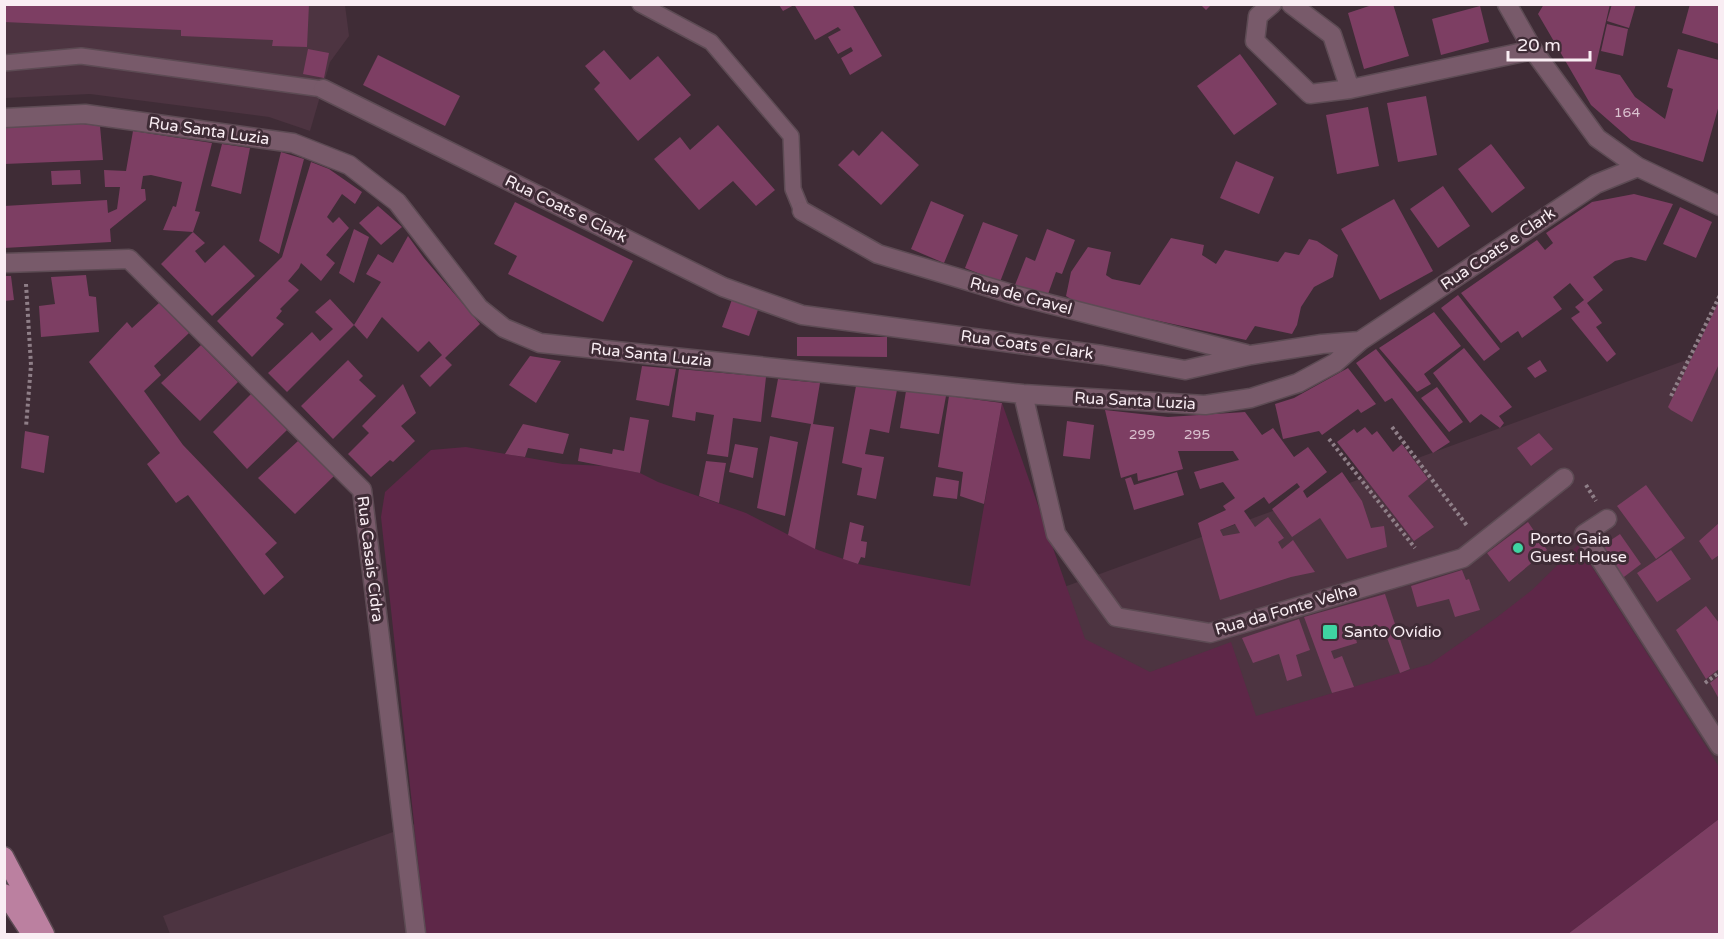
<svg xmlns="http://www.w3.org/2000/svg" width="1724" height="939" font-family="'Varela Round',sans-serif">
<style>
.built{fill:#4d3441}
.green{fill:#5e2748}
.building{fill:#7d3e63;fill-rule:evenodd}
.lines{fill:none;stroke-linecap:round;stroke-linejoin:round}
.lane-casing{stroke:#5d4b54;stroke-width:18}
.street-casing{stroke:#5d4b54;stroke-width:21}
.primary-casing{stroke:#5d4b54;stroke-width:21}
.path{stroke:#8f7f88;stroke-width:4;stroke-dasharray:3 3;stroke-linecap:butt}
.lane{stroke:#785a6a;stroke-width:15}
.street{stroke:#785a6a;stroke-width:18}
.primary{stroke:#bb80a0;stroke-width:18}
.poi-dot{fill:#3fd4a2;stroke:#3f2c36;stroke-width:2}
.labels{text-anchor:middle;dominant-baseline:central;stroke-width:6;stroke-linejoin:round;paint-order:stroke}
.number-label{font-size:14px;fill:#dac1cf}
.street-label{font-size:16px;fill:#f9edf3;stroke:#3f2c36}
.poi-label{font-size:16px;fill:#f9edf3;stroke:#3f2c36;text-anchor:start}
</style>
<rect width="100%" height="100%" fill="#3f2c36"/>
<path class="built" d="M4,5H345L349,36L330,62L310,131L269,117L90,94L5,98Z
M1719,348V934H170L163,916Z"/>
<path class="green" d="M1002,403L1085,639L1150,672L1231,642L1256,716L1430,664L1496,618L1532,590L1578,545L1719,767V819L1568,934H426L381,517L385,492L431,450L466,447L563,464L605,466L640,473L658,482L746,513L818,550L858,564L970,586Z"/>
<path class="building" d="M4,4H309L307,47L272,46L273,40L181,36V30L4,22Z
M794,4H852L882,56L850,75L841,58L853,51L851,47L838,54L828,37L841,30L838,27L815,40Z
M1200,4H1212L1206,10Z
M1375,4H1393L1409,56L1364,69L1348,13Z
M1544,4H1610L1595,69L1620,75L1635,97L1665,119L1673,89L1667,87L1678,49L1719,60V105L1703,162L1631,140L1591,105L1538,14Z
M1612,4H1636L1629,28L1607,21Z
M1690,4H1719V44L1682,33Z
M779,5H794L783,11Z
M1480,6L1489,42L1441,55L1432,19Z
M1607,24L1628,29L1623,56L1601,51Z
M308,49L329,53L324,78L303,74Z
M604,50L630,80L658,56L691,95L638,141L594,89L600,83L585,66Z
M1240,54L1277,104L1234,135L1197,86Z
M378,55L460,96L445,126L363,85Z
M1426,96L1437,155L1398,162L1387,103Z
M1368,107L1379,166L1337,174L1326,115Z
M75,123L100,126L103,160L4,164V127Z
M718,125L775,190L756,206L733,181L699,210L654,159L680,137L690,150Z
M133,131L212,143L195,211L200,212L193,232L205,243L195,251L205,263L224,245L255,276L212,316L161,264L193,232L163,230L173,206L176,207L182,182L151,175L143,176L141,189H145L146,200L110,229L111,242L4,248V206L107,200L108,213L117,209L120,187H105L104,170L126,171Z
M882,131L919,165L881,205L838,165L853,150L859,156Z
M222,144L250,148L241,194L211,186Z
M1491,144L1525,188L1492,213L1458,169Z
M281,152L304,159L279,254L259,241Z
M1236,161L1274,177L1259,214L1220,198Z
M311,162L329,169L362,192L355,204L342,194L327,217L333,223L339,217L349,228L326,255L335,263L321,281L301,263L299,268L288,281L299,290L280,309L282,311L276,318L284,324L252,357L217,321L282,257Z
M80,170L81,184L52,185L51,171Z
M1443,186L1470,226L1438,248L1410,209Z
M1634,194L1673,204L1646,261L1631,257L1615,261L1593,277L1603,290L1587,303L1602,323L1596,327L1616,354L1607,362L1571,318L1580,312L1575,307L1584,300L1570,283L1553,297L1562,309L1522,338L1518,331L1501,343L1461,293L1537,240L1545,250L1553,243L1546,233L1592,202Z
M1394,199L1433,271L1380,300L1341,229Z
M931,201L964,215L944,263L911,249Z
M515,202L633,261L603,322L508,274L517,256L494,244Z
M378,206L402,227L381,245L359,223Z
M1680,207L1712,222L1696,258L1663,244Z
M983,222L1018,235L1000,282L965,268Z
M354,229L369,237L354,283L339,273Z
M1047,229L1075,240L1062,274L1056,272L1047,297L1015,285L1026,257L1035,261Z
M408,236L424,258L480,324L445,358L452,365L430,387L420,376L442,355L429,341L418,352L382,317L367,339L354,325L381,282L366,274L378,254L393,263Z
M1171,238L1204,245L1202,255L1216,264L1225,250L1278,262L1285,252L1299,255L1309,239L1317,241L1338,255L1333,277L1314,287L1301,307L1297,325L1292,334L1255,326L1246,340L1077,303L1066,296L1071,272L1088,247L1111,252L1106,275L1112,279L1140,285Z
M86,275L89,296L96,297L99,332L41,337L39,306L55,304L51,277Z
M4,276H11L14,300L4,301Z
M734,294L760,304L749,336L722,327Z
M1458,295L1500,349L1484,361L1441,308Z
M330,299L354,325L287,392L268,373L312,332L320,341L333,329L315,312Z
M1719,301V364L1692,422L1671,410L1668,407Z
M159,303L189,333L154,366L161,375L144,391L183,445L277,543L265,554L284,577L264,595L188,495L176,503L147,464L160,453L89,362L127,322L132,328Z
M1434,312L1461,346L1424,374L1431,384L1417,392L1379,348Z
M797,337H887V357L797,356Z
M201,345L238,382L200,421L161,383Z
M1464,348L1512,407L1499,416L1504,423L1500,428L1481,414L1470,423L1433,373Z
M1376,349L1450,442L1433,453L1392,398L1385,402L1356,363Z
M530,356L561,361L536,403L509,385Z
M348,360L363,376L359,380L376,396L333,439L301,406Z
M1540,360L1547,371L1535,378L1527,368Z
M642,366L676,369L669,406L636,400Z
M1348,368L1376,404L1361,413L1358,409L1322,435L1319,431L1283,439L1275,404L1294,398Z
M679,369L766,377L761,422L733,418L728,457L707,454L714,415L696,412L695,421L672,417Z
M778,379L820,383L813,424L834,427L815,549L788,535L811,424L771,417Z
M403,384L416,413L401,426L415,441L393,462L390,460L371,477L348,454L369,433L362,426Z
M856,386L897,390L889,433L870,429L865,454L884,457L876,499L857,495L862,468L842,463Z
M1437,387L1463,422L1449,432L1421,398Z
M906,391L946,396L939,434L900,428Z
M251,394L287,430L247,469L213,432Z
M949,396L1002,403L984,504L960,496L963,472L938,467Z
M1105,410L1168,417L1245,412L1262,435L1273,428L1294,457L1308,447L1327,472L1303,491L1307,498L1342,472L1362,501L1371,528L1384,526L1387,547L1347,559L1320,518L1292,537L1272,509L1300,487L1297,483L1269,504L1264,497L1244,511L1255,527L1268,517L1284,538L1278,542L1282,549L1293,540L1315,572L1291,577L1220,600L1198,523L1226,510L1223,506L1235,498L1223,482L1200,489L1194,472L1239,460L1233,451H1178L1183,469L1138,481L1137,473L1121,478ZM1235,524L1240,533L1223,536L1220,530Z
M630,417L649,420L640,473L578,461L580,448L612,454L613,449L624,451Z
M1067,421L1094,425L1090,459L1063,456Z
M523,424L569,434L563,454L528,448L525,457L505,454Z
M1365,427L1372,435L1377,431L1393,452L1402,444L1428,479L1408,496L1434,527L1414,541L1337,442L1354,429L1357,433Z
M25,431L49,436L44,473L21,468Z
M1539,433L1553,449L1531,466L1517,448Z
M770,436L798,442L785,516L757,508Z
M298,441L334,476L295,514L258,478Z
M735,444L758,448L753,478L729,472Z
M706,461L726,463L719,503L699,496Z
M1177,472L1184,495L1134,510L1125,479L1131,477L1134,485Z
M936,477L959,481L957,499L933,496Z
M1646,485L1685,538L1656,559L1617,506Z
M850,522L864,526L861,541L867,542L865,558L861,557L858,564L843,559Z
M1528,522L1547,550L1509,582L1487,553Z
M1719,523V555L1712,560L1699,541Z
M1620,534L1641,564L1620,580L1599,548Z
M1671,550L1691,579L1657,602L1637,573Z
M1462,570L1466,580L1469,579L1480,610L1455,617L1449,599L1417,607L1411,586Z
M1385,594L1410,669L1400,673L1383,627L1355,635L1357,643L1331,651L1334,659L1342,656L1354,687L1332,693L1304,617Z
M1706,606L1719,623V669L1706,679L1676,630Z
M1299,619L1310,650L1296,655L1302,676L1287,681L1279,654L1253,663L1242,638Z
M1719,676V699L1710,683Z
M1719,819V934H1568L1659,865Z"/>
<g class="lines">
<defs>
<path id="lane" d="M640,4L711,42L791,136L793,189L802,211
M4,63L81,56L323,89"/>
<path id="street" d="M1272,4L1258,16L1255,41L1310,94L1350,89L1533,50
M1291,4L1332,35L1350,89
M1507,4L1533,50L1597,138L1638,167L1720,206
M323,89L723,287L802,315L1102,355L1185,370L1251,355L1322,344L1360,341
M4,118L85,114L293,143L349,165L397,202L479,308L504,328L540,343L1023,394L1205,405L1251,398L1298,383L1335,363L1360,341L1596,184L1638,167
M802,211L878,254L1018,296L1246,354
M4,263L129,259L362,490L416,934
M1023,394L1056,534L1116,617L1210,633L1463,558L1564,478
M1607,519L1584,534L1720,746"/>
<path id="primary" d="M4,856L45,934
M4,893L31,934"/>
</defs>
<use href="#lane" class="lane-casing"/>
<use href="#street" class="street-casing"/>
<use href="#primary" class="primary-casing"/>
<path class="path" d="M26,284L31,365L26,427
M1671,396L1720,295
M1392,427L1468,527
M1329,439L1415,548
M1586,485L1596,501
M1705,683L1720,672"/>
<use href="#lane" class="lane"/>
<use href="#street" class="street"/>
<use href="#primary" class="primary"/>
</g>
<g class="poi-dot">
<circle cx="1518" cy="548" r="6"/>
<rect x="1322" y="624" width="16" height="16" rx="3"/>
</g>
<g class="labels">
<g class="number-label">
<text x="1627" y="112">164</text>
<text x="1142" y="434">299</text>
<text x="1197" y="434">295</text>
</g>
<g class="street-label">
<text transform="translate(209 131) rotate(8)">Rua Santa Luzia</text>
<text transform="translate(566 209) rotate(26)">Rua Coats e Clark</text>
<text transform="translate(1498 249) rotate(-34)">Rua Coats e Clark</text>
<text transform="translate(1021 296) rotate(15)">Rua de Cravel</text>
<text transform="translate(1027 345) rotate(8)">Rua Coats e Clark</text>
<text transform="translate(651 355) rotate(6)">Rua Santa Luzia</text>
<text transform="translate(1135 401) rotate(3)">Rua Santa Luzia</text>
<text transform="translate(370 559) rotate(83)">Rua Casais Cidra</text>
<text transform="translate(1286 610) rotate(-16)">Rua da Fonte Velha</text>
</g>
<g class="poi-label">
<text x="1530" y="539">Porto Gaia<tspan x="1530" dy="18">Guest House</tspan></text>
<text x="1344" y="632">Santo Ovídio</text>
</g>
</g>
<rect width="1724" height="939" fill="none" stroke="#f9edf3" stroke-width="12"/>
<path d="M1508 51v9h82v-9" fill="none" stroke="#f9edf3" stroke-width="3"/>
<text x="1517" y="51" font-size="18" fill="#f9edf3" stroke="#3f2c36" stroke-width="4.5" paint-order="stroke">20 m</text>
</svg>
